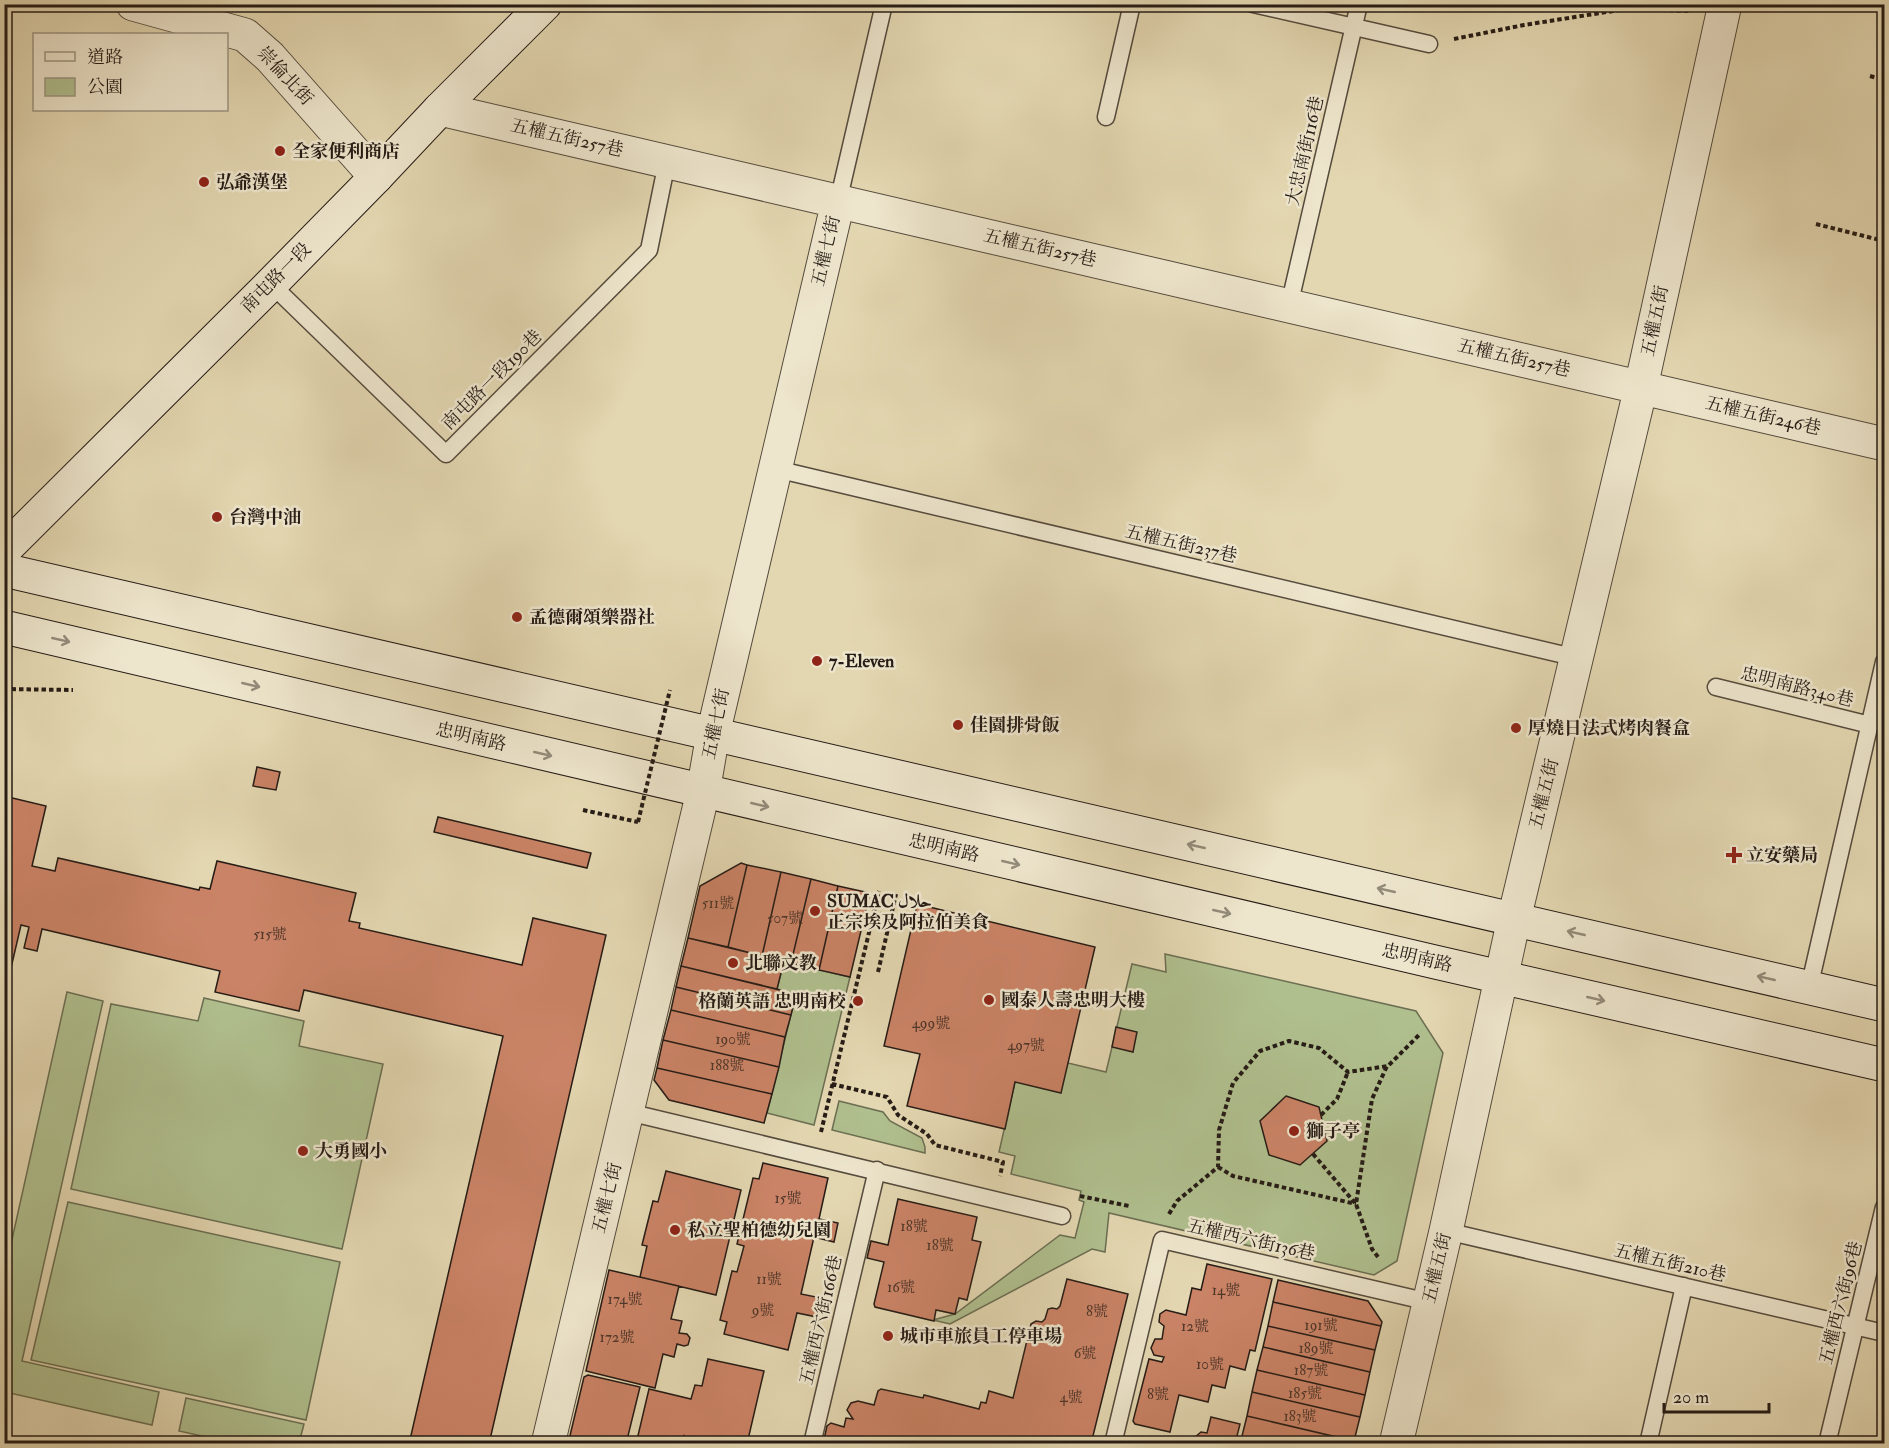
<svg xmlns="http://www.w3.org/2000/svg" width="1889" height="1448" font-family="'IM FELL Double Pica',Amiri,'Noto Serif TC',serif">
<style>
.green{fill:#b0bf8e;stroke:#6b6e52;stroke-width:1.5}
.building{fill:#ca8366;stroke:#261c16;stroke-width:1.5}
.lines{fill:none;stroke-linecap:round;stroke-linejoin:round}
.lane-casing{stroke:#554b3d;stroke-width:19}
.street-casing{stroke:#554b3d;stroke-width:35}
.secondary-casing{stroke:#261c16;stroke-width:35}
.path{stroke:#261c16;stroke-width:4;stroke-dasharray:4.5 3;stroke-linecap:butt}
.lane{stroke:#ede5cc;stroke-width:16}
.street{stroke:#ede5cc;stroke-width:33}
.secondary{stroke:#ede5cc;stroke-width:33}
.path-bridge{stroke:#261c16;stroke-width:4;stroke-dasharray:4.5 3;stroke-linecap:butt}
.oneway{stroke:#938b7a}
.poi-dot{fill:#8f2418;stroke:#ede5cc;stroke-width:2}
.labels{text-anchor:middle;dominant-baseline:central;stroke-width:5;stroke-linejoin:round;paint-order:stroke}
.number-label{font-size:15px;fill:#4f362a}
.street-label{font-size:18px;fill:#261c16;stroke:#ede5cc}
.poi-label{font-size:18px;font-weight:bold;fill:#261c16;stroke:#ede5cc;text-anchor:start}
</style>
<rect width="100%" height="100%" fill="#e3d7b1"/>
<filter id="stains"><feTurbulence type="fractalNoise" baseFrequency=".00333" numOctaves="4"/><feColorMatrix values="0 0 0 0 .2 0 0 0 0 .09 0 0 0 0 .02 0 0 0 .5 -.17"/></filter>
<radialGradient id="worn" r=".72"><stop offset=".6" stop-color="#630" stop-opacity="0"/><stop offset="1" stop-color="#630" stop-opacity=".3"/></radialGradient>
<path class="green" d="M1165,954L1416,1011L1443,1053L1397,1261L1374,1275L1109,1213L1105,1252L1092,1249L950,1324L933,1320L955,1314L1060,1235L1075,1238L1084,1202L1079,1200L1081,1191L1011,1174L1015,1156L999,1152L1015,1082L1068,1063L1106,1072L1132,964L1166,972Z
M784,961L850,977L814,1125L767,1113L796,994L777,989Z
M67,992L103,1001L22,1361L159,1392L152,1425L5,1392V1271Z
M204,998L304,1021L299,1046L383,1064L342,1249L71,1189L111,1004L198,1021Z
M839,1101L883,1112L890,1121L922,1138L925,1147V1153L832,1130Z
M68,1202L340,1262L306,1420L31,1360Z
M186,1398L304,1424L299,1443H233L179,1431Z"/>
<path class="building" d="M257,767L280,772L276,790L253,786Z
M4,796L46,806L32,866L55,871L58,858L199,890L200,887L210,889L217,861L356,893L349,921L360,923L359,928L522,965L533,918L606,935L489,1444H409L503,1036L304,990L299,1011L215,992L220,971L42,929L37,951L24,948L29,927L21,925L4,998Z
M438,817L591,853L587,868L434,832Z
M741,863L747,865L728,947L688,938L700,886Z
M747,865L781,872L762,956L728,947Z
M781,872L811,879L791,963L762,956Z
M811,879L838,886L819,970L791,963Z
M838,886L870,893L850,977L819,970Z
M917,904L1095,947L1061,1093L1015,1082L1005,1129L907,1106L920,1054L884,1046Z
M688,938L784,961L777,989L681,966Z
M681,966L796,994L791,1015L676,987Z
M676,987L791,1015L785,1037L671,1010Z
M671,1010L785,1037L779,1067L663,1040Z
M1116,1027L1137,1032L1133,1052L1112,1047Z
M663,1040L779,1067L772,1094L657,1068Z
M657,1068L772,1094L764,1123L669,1100L654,1080Z
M1286,1096L1319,1107L1327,1141L1300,1165L1269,1155L1260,1121Z
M763,1163L828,1178L819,1219L838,1223L834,1242L814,1237L801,1294L821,1298L817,1317L797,1313L788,1350L724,1334L727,1322L720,1320L732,1271L737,1272L744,1246L737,1244L753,1178L759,1179Z
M666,1171L741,1190L716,1295L640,1277L647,1246L642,1245L653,1201L658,1202Z
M898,1199L977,1217L972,1240L981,1242L967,1300L959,1298L955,1314L936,1310L934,1321L875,1307L874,1304L884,1262L867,1258L871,1241L888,1245Z
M1207,1264L1272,1279L1255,1351L1250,1350L1245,1370L1230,1366L1225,1388L1212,1385L1208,1402L1179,1395L1170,1432L1135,1424L1133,1421L1149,1359L1162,1362L1164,1357L1154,1355L1151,1348L1155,1339H1162L1164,1326L1159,1322L1160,1314L1166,1310L1186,1315L1192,1288L1201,1290Z
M609,1270L679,1286L671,1319L682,1321L679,1333L687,1334L690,1338L688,1345L684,1346L677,1344L674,1357L663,1354L655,1388L586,1371Z
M1067,1279L1128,1294L1091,1444H823L827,1426L831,1423L844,1427L846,1418L853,1419L847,1410L851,1403L858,1401L874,1405L878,1391L881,1389L923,1398L924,1395L979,1409L981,1402L986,1403L989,1391L1013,1398L1031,1324L1036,1321L1042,1322L1045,1319L1048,1309L1052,1308L1057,1309L1060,1306Z
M1278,1280L1368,1301L1382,1322L1381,1326L1273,1302Z
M1273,1302L1381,1326L1375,1350L1268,1326Z
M1268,1326L1375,1350L1370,1372L1263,1347Z
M1263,1347L1370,1372L1365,1395L1257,1370Z
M708,1359L764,1371L747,1444H689L684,1436L682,1444H636L649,1389L691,1399L695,1385L702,1386Z
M1257,1370L1365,1395L1360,1417L1252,1392Z
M588,1375L640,1387L626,1444H568L584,1377Z
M1252,1392L1360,1417L1354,1441L1247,1416Z
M1247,1416L1354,1441V1444H1257L1241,1440Z
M1211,1417L1240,1424L1235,1444H1187L1201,1432L1207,1433Z"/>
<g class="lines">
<defs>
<path id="lane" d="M1253,4L1429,44
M1106,117L1132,4
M838,202L884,4
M271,284L446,454L649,250L667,162
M1289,306L1359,4
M776,469L1577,658
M1716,687L1870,725
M1809,988L1884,662
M628,1112L1062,1216
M1446,1231L1884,1333
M812,1444L877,1170
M1113,1444L1162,1240L1429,1302
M1648,1444L1684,1286
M1827,1444L1884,1207"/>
<path id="street" d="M133,4L245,35L270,57L376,177
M440,109L1884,444
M548,1444L703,792L713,734L838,202
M1396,1444L1446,1231L1514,919L1641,387L1725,4"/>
<path id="secondary" d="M4,550L271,284L376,177L440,109L545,4
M4,570L1884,1005
M4,627L1435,962L1884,1065"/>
</defs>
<use href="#lane" class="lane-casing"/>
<use href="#street" class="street-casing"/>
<use href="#secondary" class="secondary-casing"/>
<path class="path" d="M1454,39L1524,25L1626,9L1690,11
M1870,76L1884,80
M1816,224L1884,241
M4,689L73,690
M583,810L638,822
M873,912L891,916L896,894
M878,972L891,916
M832,1084L887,1097L898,1115L927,1134L935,1145L1003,1162L1000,1176
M1321,1115L1337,1099L1348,1072
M821,1132L879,891
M1313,1154L1355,1203
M1218,1167L1233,1176L1356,1204
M1080,1196L1129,1206
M1169,1214L1177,1201L1218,1167L1219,1130L1233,1083L1260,1051L1289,1041L1319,1048L1348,1072L1388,1066L1419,1035
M1378,1257L1372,1249L1356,1204L1372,1099L1387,1066"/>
<use href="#lane" class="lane"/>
<use href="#street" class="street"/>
<use href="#secondary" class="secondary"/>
<path class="path-bridge" d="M638,822L670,690"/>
</g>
<defs><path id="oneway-shaft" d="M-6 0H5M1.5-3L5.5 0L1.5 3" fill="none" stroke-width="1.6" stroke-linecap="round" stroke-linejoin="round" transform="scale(1.5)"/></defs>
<g class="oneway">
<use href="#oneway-shaft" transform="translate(61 640) rotate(13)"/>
<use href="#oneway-shaft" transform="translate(251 685) rotate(13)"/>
<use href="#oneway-shaft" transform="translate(543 754) rotate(13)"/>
<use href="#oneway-shaft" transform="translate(760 805) rotate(13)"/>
<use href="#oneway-shaft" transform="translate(1196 846) rotate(-167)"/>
<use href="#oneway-shaft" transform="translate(1011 863) rotate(13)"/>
<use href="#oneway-shaft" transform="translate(1386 890) rotate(-167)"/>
<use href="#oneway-shaft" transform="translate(1222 912) rotate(13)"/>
<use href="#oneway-shaft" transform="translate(1576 933) rotate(-167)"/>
<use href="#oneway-shaft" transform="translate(1766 978) rotate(-167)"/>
<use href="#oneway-shaft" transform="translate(1596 999) rotate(13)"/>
</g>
<g class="poi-dot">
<circle cx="280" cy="151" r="6"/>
<circle cx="204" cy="182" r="6"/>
<circle cx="217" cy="517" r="6"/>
<circle cx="517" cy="617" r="6"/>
<circle cx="817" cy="661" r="6"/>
<circle cx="958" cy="725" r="6"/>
<circle cx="1516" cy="728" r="6"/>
<path d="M1731 846h6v6h6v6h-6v6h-6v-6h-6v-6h6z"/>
<circle cx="815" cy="911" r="6"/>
<circle cx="733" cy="963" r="6"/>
<circle cx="989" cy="1000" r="6"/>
<circle cx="858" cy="1001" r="6"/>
<circle cx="1294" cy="1131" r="6"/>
<circle cx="303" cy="1151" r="6"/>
<circle cx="675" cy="1230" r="6"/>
<circle cx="888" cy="1336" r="6"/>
</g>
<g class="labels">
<g class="number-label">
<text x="718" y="903">511號</text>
<text x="785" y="918">507號</text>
<text x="270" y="934">515號</text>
<text x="931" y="1023">499號</text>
<text x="733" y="1039">190號</text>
<text x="1026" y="1045">497號</text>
<text x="727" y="1065">188號</text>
<text x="788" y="1198">15號</text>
<text x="914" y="1226">18號</text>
<text x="940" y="1245">18號</text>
<text x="769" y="1279">11號</text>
<text x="901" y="1287">16號</text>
<text x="1226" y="1290">14號</text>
<text x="625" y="1299">174號</text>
<text x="763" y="1310">9號</text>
<text x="1097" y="1311">8號</text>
<text x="1321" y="1325">191號</text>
<text x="1195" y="1326">12號</text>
<text x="617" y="1337">172號</text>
<text x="1316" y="1348">189號</text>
<text x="1085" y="1353">6號</text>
<text x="1210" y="1364">10號</text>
<text x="1311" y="1370">187號</text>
<text x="1305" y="1393">185號</text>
<text x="1158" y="1394">8號</text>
<text x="1071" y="1397">4號</text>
<text x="1300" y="1416">183號</text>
</g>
<g class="street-label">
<text transform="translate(285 76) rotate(47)">崇倫北街</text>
<text transform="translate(567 138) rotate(13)">五權五街257巷</text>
<text transform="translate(1305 151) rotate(-77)">大忠南街116巷</text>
<text transform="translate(1040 248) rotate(13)">五權五街257巷</text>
<text transform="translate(826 251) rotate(-77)">五權七街</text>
<text transform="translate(276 278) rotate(-45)">南屯路一段</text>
<text transform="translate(1655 321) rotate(-78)">五權五街</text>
<text transform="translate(1514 358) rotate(13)">五權五街257巷</text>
<text transform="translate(492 380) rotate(-45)">南屯路一段190巷</text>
<text transform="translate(1763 416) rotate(13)">五權五街246巷</text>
<text transform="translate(1181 544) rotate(13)">五權五街237巷</text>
<text transform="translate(1797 687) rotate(14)">忠明南路340巷</text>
<text transform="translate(716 724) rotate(-78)">五權七街</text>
<text transform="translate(471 737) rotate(13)">忠明南路</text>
<text transform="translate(1544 794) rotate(-76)">五權五街</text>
<text transform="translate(944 848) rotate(13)">忠明南路</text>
<text transform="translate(1417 958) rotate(13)">忠明南路</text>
<text transform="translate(607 1198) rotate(-76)">五權七街</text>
<text transform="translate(1251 1240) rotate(13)">五權西六街136巷</text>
<text transform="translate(1670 1263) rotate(13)">五權五街210巷</text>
<text transform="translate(1437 1268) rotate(-77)">五權五街</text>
<text transform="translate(1841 1303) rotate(-76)">五權西六街96巷</text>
<text transform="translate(821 1320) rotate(-77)">五權西六街166巷</text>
</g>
<g class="poi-label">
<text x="292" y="151">全家便利商店</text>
<text x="216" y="182">弘爺漢堡</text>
<text x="229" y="517">台灣中油</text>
<text x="529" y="617">孟德爾頌樂器社</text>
<text x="829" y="661">7-Eleven</text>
<text x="970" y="725">佳園排骨飯</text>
<text x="1528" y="728">厚燒日法式烤肉餐盒</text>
<text x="1746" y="855">立安藥局</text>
<text x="827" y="901">SUMAC حلال<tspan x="827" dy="21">正宗埃及阿拉伯美食</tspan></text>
<text x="745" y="963">北聯文教</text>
<text x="1001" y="1000">國泰人壽忠明大樓</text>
<text x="846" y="1001" text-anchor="end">格蘭英語 忠明南校</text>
<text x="1306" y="1131">獅子亭</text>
<text x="315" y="1151">大勇國小</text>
<text x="687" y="1230">私立聖柏德幼兒園</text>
<text x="900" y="1336">城市車旅員工停車場</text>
</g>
</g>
<rect width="1889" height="1448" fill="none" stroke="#e3d7b1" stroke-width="24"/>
<rect x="6" y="6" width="1877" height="1436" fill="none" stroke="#261c16" stroke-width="3"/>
<rect x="12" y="12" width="1865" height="1424" fill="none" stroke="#261c16" stroke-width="1.5"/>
<rect x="33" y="33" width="195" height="78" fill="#ede5cc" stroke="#9d9583" stroke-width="1.5"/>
<rect x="45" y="52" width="30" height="9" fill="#ede5cc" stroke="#9d9583" stroke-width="1.5"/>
<text x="87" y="63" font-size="18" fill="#261c16">道路</text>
<rect x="45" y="78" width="30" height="18" fill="#b0bf8e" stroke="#9d9583" stroke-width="1.5"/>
<text x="87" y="93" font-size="18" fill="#261c16">公園</text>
<path d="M1664 1403v9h105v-9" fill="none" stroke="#261c16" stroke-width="3"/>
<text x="1673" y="1403" font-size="18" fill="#261c16" stroke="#ede5cc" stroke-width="4.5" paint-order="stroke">20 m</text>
<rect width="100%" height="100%" filter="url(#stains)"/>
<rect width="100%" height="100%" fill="url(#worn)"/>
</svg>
